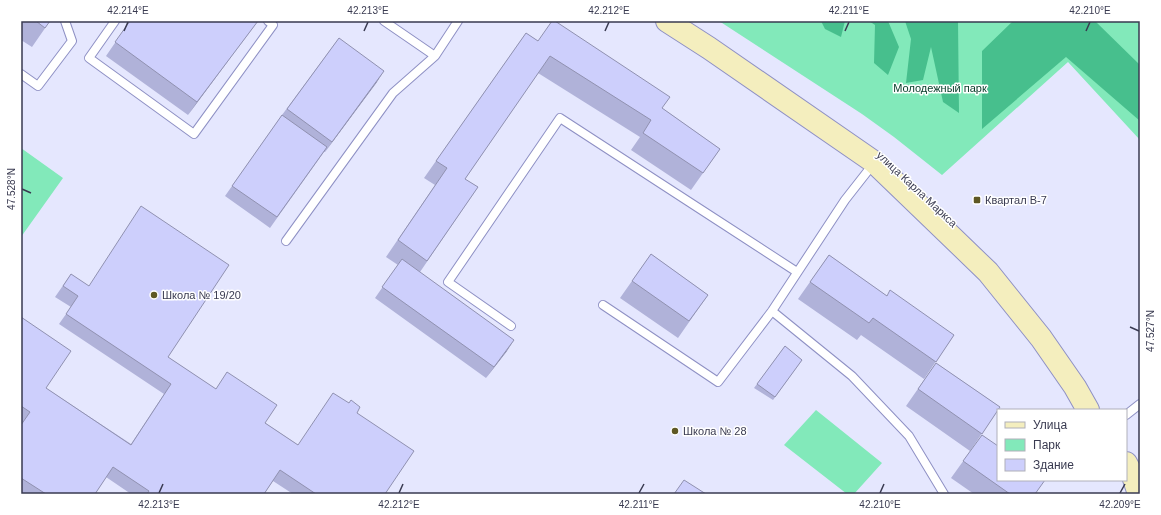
<svg xmlns="http://www.w3.org/2000/svg" width="1161" height="515" font-family="Helvetica,sans-serif">
<style>
.green{fill:#82e9ba}
.forest{fill:#47bf8d}
.lines{fill:none;stroke-linecap:round;stroke-linejoin:round}
.lane-casing{stroke:#8e90c4;stroke-width:10}
.secondary-casing{stroke:#8e90c4;stroke-width:24}
.lane{stroke:#fff;stroke-width:8}
.secondary{stroke:#f4eebe;stroke-width:22}
.wall{fill:#b0b2d9}
.shaded-wall{fill:#9091b0}
.building{fill:#cdcffc;stroke:#9091b0}
.ticks{fill:none;stroke:#393a50;stroke-width:1.5}
.poi-dot{fill:#5e5824;stroke:#fff;stroke-width:1.5}
.labels{text-anchor:middle;dominant-baseline:central;stroke-width:3;stroke-linejoin:round;paint-order:stroke}
.park-label{font-size:11px;fill:#043a26;stroke:#fff}
.street-label{font-size:11px;fill:#393a50;stroke:#fff}
.poi-label{font-size:11px;fill:#393a50;stroke:#fff;text-anchor:start}
.neatline{fill:none;stroke:#393a50;stroke-width:1.5}
.ticks-label{font-size:10px;text-anchor:middle;fill:#393a50}
</style>
<rect width="100%" height="100%" fill="#e5e7fe"/>
<path class="green" d="M719,21H1140V140L1068,62L942,175L894,137L862,114Z
M21,148L63,178L21,237Z
M816,410L882,463L854,494H847L784,445Z"/>
<path class="forest" d="M821,21H845L841,37L825,29Z
M869,21H888L899,47L888,75L874,63L875,25Z
M905,21H958L959,113L943,102L931,47L923,80L906,83L911,39Z
M1013,21H1095L1140,65V121L1066,57L982,129V51Z"/>
<g class="lines">
<defs>
<path id="lane" d="M115,21L89,58L194,134L273,25L268,21
M384,21L435,56L458,21
M21,74L38,86L72,41L65,21
M286,241L393,93L435,56
M603,305L718,382L772,311L845,200L874,163
M772,311L852,376L909,436L944,494
M511,326L448,282L560,118L700,209L797,272
M1126,415L1140,404"/>
<path id="secondary" d="M667,21L709,48L874,162L988,272L1041,338L1075,387L1088,410
M1126,463L1133,476L1139,494"/>
</defs>
<use href="#lane" class="lane-casing"/>
<use href="#secondary" class="secondary-casing"/>
<use href="#lane" class="lane"/>
<use href="#secondary" class="secondary"/>
</g>
<path class="wall" d="M21,21H50L32,47L21,40Z
M130,21L248,34L188,115L106,56Z
M526,33L538,41L662,108L720,149L691,190L631,150L640,137L538,73L465,179L478,187L420,272L507,351L486,378L375,298L398,265L386,257L435,185L424,178Z
M339,38L377,82L325,152H324L270,228L225,196L282,115Z
M651,254L708,295L678,338L620,298Z
M829,255L887,296L954,335L924,379L861,335L857,340L798,299Z
M71,274L168,357L298,445L357,413L385,494H293L273,481L264,494H131L106,477L95,494H22L21,493V425L22,423L21,422V317L46,388L131,444L164,394L59,324L71,307L55,297Z
M785,346L802,360L773,400L754,388Z
M936,363L1000,407L970,451L906,406Z
M982,435L1035,494H974L951,478Z"/>
<path class="shaded-wall" d="M258,21L248,34L188,115L197,102Z
M384,71L377,82L325,152L332,142Z
M514,340L507,351L486,378L494,367Z"/>
<path class="building" d="M36,21H50L45,28Z
M130,21H258L197,102L115,42Z
M552,21H555L670,97L662,108L720,149L703,173L643,133L651,120L550,56L465,179L478,187L427,261L398,240L447,168L436,161L526,33L538,41Z
M339,38L384,71L332,142L287,109Z
M282,115L327,147L277,217L232,186Z
M141,206L229,265L168,357L216,389L227,372L277,405L265,423L298,445L333,393L349,403L351,400L360,407L357,413L414,451L385,494H316L280,470L264,494H147L149,491L113,467L95,494H46L21,478V425L30,412L21,406V317L71,351L46,388L131,445L171,384L66,314L78,296L63,286L71,274L89,286Z
M651,254L708,295L689,321L632,281Z
M829,255L887,296L890,290L954,335L936,362L873,318L869,323L810,282Z
M402,259L514,340L494,367L382,287Z
M785,346L802,360L775,397L757,384Z
M936,363L1000,407L982,434L918,389Z
M982,435L998,446V480H1045L1035,494H1010L963,461Z
M684,480L706,494H674Z"/>
<path class="ticks" d="M124,31L128,22M364,31L368,22M605,31L609,22M845,31L849,22M1086,31L1090,22M22,189L31,193M1130,327L1139,331M159,493L163,484M399,493L403,484M639,493L644,484M880,493L884,484M1120,493L1125,484"/>
<g class="poi-dot">
<rect x="973" y="196" width="8" height="8" rx="2"/>
<circle cx="154" cy="295" r="4"/>
<circle cx="675" cy="431" r="4"/>
</g>
<g class="labels">
<g class="park-label">
<text x="940" y="88">Молодежный парк</text>
</g>
<g class="street-label">
<text transform="translate(917 189) rotate(43)">улица Карла Маркса</text>
</g>
<g class="poi-label">
<text x="985" y="200">Квартал В-7</text>
<text x="162" y="295">Школа № 19/20</text>
<text x="683" y="431">Школа № 28</text>
</g>
</g>
<rect width="1161" height="515" fill="none" stroke="#ffffff" stroke-width="44"/>
<rect x="997" y="409" width="130" height="72" fill="#ffffff" stroke="#b0b0b9"/>
<rect x="1005" y="422" width="20" height="6" fill="#f4eebe" stroke="#b0b0b9"/>
<text x="1033" y="429" font-size="12" fill="#393a50">Улица</text>
<rect x="1005" y="439" width="20" height="12" fill="#82e9ba" stroke="#b0b0b9"/>
<text x="1033" y="449" font-size="12" fill="#393a50">Парк</text>
<rect x="1005" y="459" width="20" height="12" fill="#cdcffc" stroke="#b0b0b9"/>
<text x="1033" y="469" font-size="12" fill="#393a50">Здание</text>
<rect x="22" y="22" width="1117" height="471" class="neatline"/>
<g class="ticks-label">
<text x="128" y="14">42.214°E</text>
<text x="368" y="14">42.213°E</text>
<text x="609" y="14">42.212°E</text>
<text x="849" y="14">42.211°E</text>
<text x="1090" y="14">42.210°E</text>
<text transform="translate(11 189) rotate(-90)" y="4">47.528°N</text>
<text transform="translate(1150 331) rotate(-90)" y="4">47.527°N</text>
<text x="159" y="508">42.213°E</text>
<text x="399" y="508">42.212°E</text>
<text x="639" y="508">42.211°E</text>
<text x="880" y="508">42.210°E</text>
<text x="1120" y="508">42.209°E</text>
</g>
</svg>
